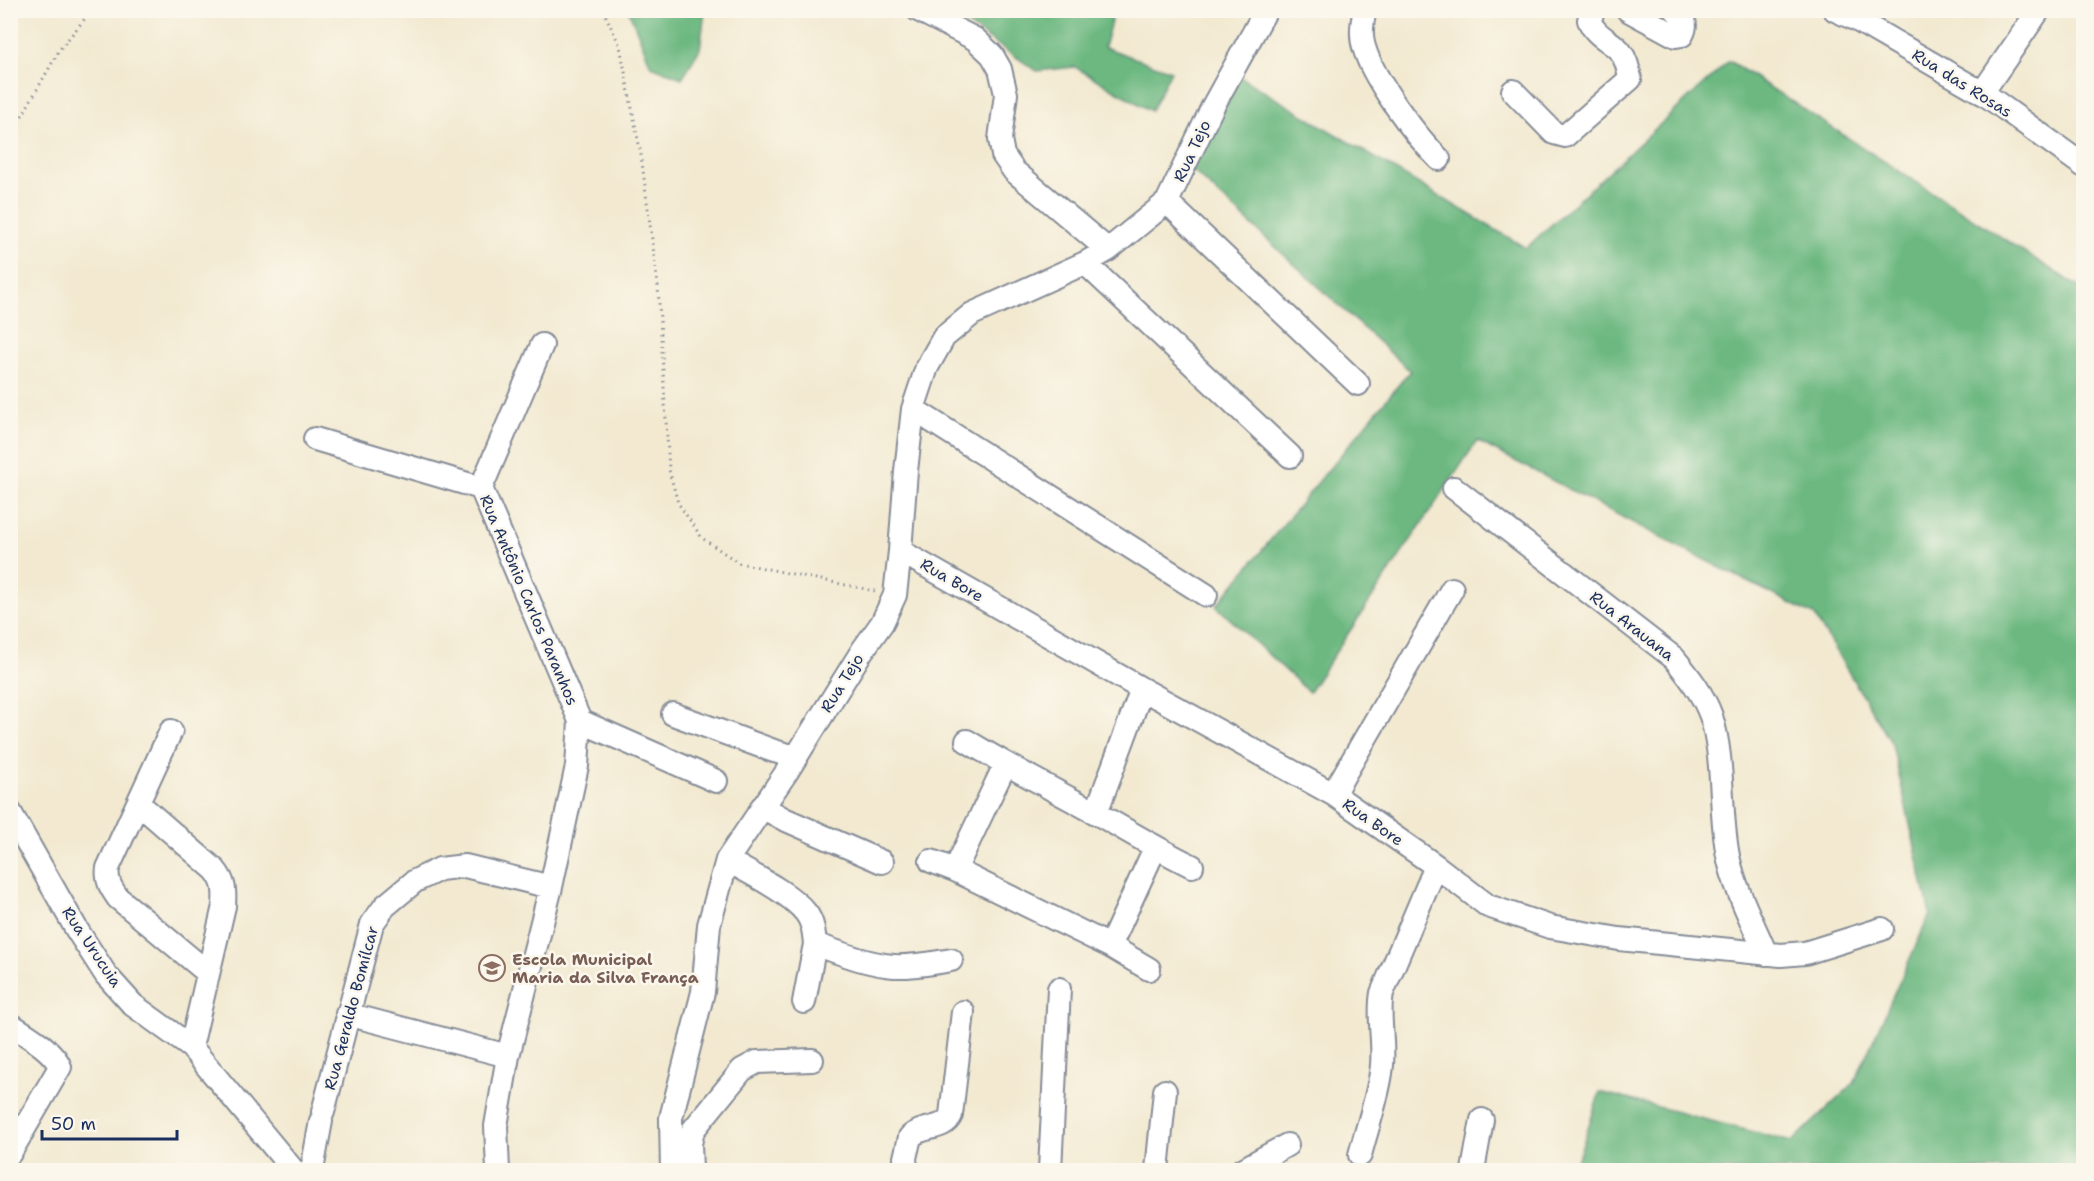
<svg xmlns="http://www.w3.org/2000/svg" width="2094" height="1181" font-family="'Shantell Sans',sans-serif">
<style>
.forest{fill:#6cb880;stroke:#44746f;stroke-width:1.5}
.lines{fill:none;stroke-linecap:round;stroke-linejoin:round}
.minor-casing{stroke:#868c97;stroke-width:26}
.path{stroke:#868c97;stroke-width:3;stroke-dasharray:1.5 4.5;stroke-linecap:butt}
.minor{stroke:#fff;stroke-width:22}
.labels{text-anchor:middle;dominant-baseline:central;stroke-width:5;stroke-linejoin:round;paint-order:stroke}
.street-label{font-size:16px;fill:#1b2f5e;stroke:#fbf7ec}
.education-label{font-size:16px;font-weight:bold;fill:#785e54;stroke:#fbf7ec;text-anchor:start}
</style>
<rect width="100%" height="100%" fill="#fbf7ec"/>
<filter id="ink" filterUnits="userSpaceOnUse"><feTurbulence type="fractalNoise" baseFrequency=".0167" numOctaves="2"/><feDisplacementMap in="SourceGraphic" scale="12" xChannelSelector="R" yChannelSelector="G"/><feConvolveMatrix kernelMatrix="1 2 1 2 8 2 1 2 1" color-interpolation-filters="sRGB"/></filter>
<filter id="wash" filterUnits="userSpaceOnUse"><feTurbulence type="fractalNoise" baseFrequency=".008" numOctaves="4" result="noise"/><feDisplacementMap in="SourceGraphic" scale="24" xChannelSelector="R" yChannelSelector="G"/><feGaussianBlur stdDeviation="1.35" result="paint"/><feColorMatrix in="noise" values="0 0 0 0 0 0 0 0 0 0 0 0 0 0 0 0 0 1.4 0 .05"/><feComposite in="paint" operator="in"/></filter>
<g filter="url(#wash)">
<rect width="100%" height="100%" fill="#f2e9d0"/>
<path class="forest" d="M629,11H705L700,49L682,78L651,66Z
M947,11H1114L1104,47L1171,71L1151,111L1075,67L1037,71Z
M1729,61L2083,290V1170H1574L1600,1092L1792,1142L1854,1083L1930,914L1892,744L1814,615L1687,551L1477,441L1309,692L1216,606L1410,371L1191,169L1235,74L1526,248Z"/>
</g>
<g filter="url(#ink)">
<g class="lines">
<defs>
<path id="minor" d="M918,10L975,39L992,55L1000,69L1006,94L1000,139L1003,155L1014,171L1108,250
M1365,10C1362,22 1360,35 1364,47C1373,79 1415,135 1439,159
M1628,10L1676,36L1682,35C1688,24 1684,18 1676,10
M1835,10L1857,20L1986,95L2084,166
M1513,91L1554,133L1565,136L1630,79C1629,70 1626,59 1620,51C1609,39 1596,37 1589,20L1594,10
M1982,93L2039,10
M1167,202L1358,384
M1085,263L1290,456
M913,409L1206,595
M315,439L481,488
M481,488L580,721L577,766L551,887L508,1056L496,1126L498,1170
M481,488L542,345
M1454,488L1674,658C1689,676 1703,694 1711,716C1725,761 1719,810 1728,856C1735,890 1753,923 1766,954
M900,551L1142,689L1333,794L1436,866L1488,906L1550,927L1619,939L1781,955L1805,953L1882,929
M673,714L774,751L796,757
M580,721L716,781
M171,731L108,868C106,881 111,888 118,898L208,973
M967,741C1009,767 1053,789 1096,813C1128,831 1159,850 1192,866
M1333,794L1452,589
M138,803L215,870C225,882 225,891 224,906L191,1047
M762,807L784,819L882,862
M10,812L77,930L106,975L133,1005L191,1047L293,1170
M1096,813L1142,689
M727,860C749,873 792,894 806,913C813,922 814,933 815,944C840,953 867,964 894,966C913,967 932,963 951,960
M931,861L955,870L1110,946L1155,848
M955,870L1005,765
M1110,946L1149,969
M804,1002L815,944
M347,1014L508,1056
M10,1024C26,1035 53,1049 60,1067L10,1153
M323,1112L372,924L385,906L415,881L440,869L465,866L551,887
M1360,1155C1367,1128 1377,1100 1381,1073C1386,1046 1377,1019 1382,993L1436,866
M312,1170L321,1121
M672,1170L671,1118L703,992L709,925L727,860L788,770L862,651L882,623L895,595L900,551L906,471L913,409L927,367L944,337L972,314L1085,263L1108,250L1167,202L1213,106L1266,10
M691,1170L690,1144L693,1130L742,1070L757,1062L812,1060
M906,1170L905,1158L910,1137C922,1125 944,1131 951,1115L963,1012
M1050,1170L1059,989
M1157,1170L1165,1091
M1242,1170L1287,1145
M1473,1170L1482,1120"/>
</defs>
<use href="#minor" class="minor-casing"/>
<path class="path" d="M603,10L620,46L641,155L658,286L669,470L678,503L702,538L739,563L875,591
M10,137L60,49L92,10"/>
<use href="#minor" class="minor"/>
</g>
</g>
<defs>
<symbol id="school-ring" viewBox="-11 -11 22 22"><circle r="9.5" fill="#fbf7ec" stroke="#8d6e63" stroke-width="1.5"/><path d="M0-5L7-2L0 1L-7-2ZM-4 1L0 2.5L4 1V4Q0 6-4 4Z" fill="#8d6e63"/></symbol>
</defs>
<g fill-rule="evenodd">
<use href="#school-ring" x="477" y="953" width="30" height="30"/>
</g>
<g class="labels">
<g class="street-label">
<text transform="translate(1962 83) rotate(32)">Rua das Rosas</text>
<text transform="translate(1192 151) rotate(-65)">Rua Tejo</text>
<text transform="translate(952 580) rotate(30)">Rua Bore</text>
<text transform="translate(529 600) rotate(67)">Rua Antônio Carlos Paranhos</text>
<text transform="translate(1632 626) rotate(38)">Rua Arauana</text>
<text transform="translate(842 683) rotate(-58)">Rua Tejo</text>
<text transform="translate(1373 822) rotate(35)">Rua Bore</text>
<text transform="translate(92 947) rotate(56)">Rua Urucuia</text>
<text transform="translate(351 1008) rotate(-75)">Rua Geraldo Bomílcar</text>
</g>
<g class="education-label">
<text x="512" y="959">Escola Municipal<tspan x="512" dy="18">Maria da Silva França</tspan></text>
</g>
</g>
<rect width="2094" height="1181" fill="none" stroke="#fbf7ec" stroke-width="36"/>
<path d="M42 1130v9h135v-9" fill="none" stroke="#1b2f5e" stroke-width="3"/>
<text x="51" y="1130" font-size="18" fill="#1b2f5e" stroke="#fbf7ec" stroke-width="4.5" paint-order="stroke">50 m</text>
</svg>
